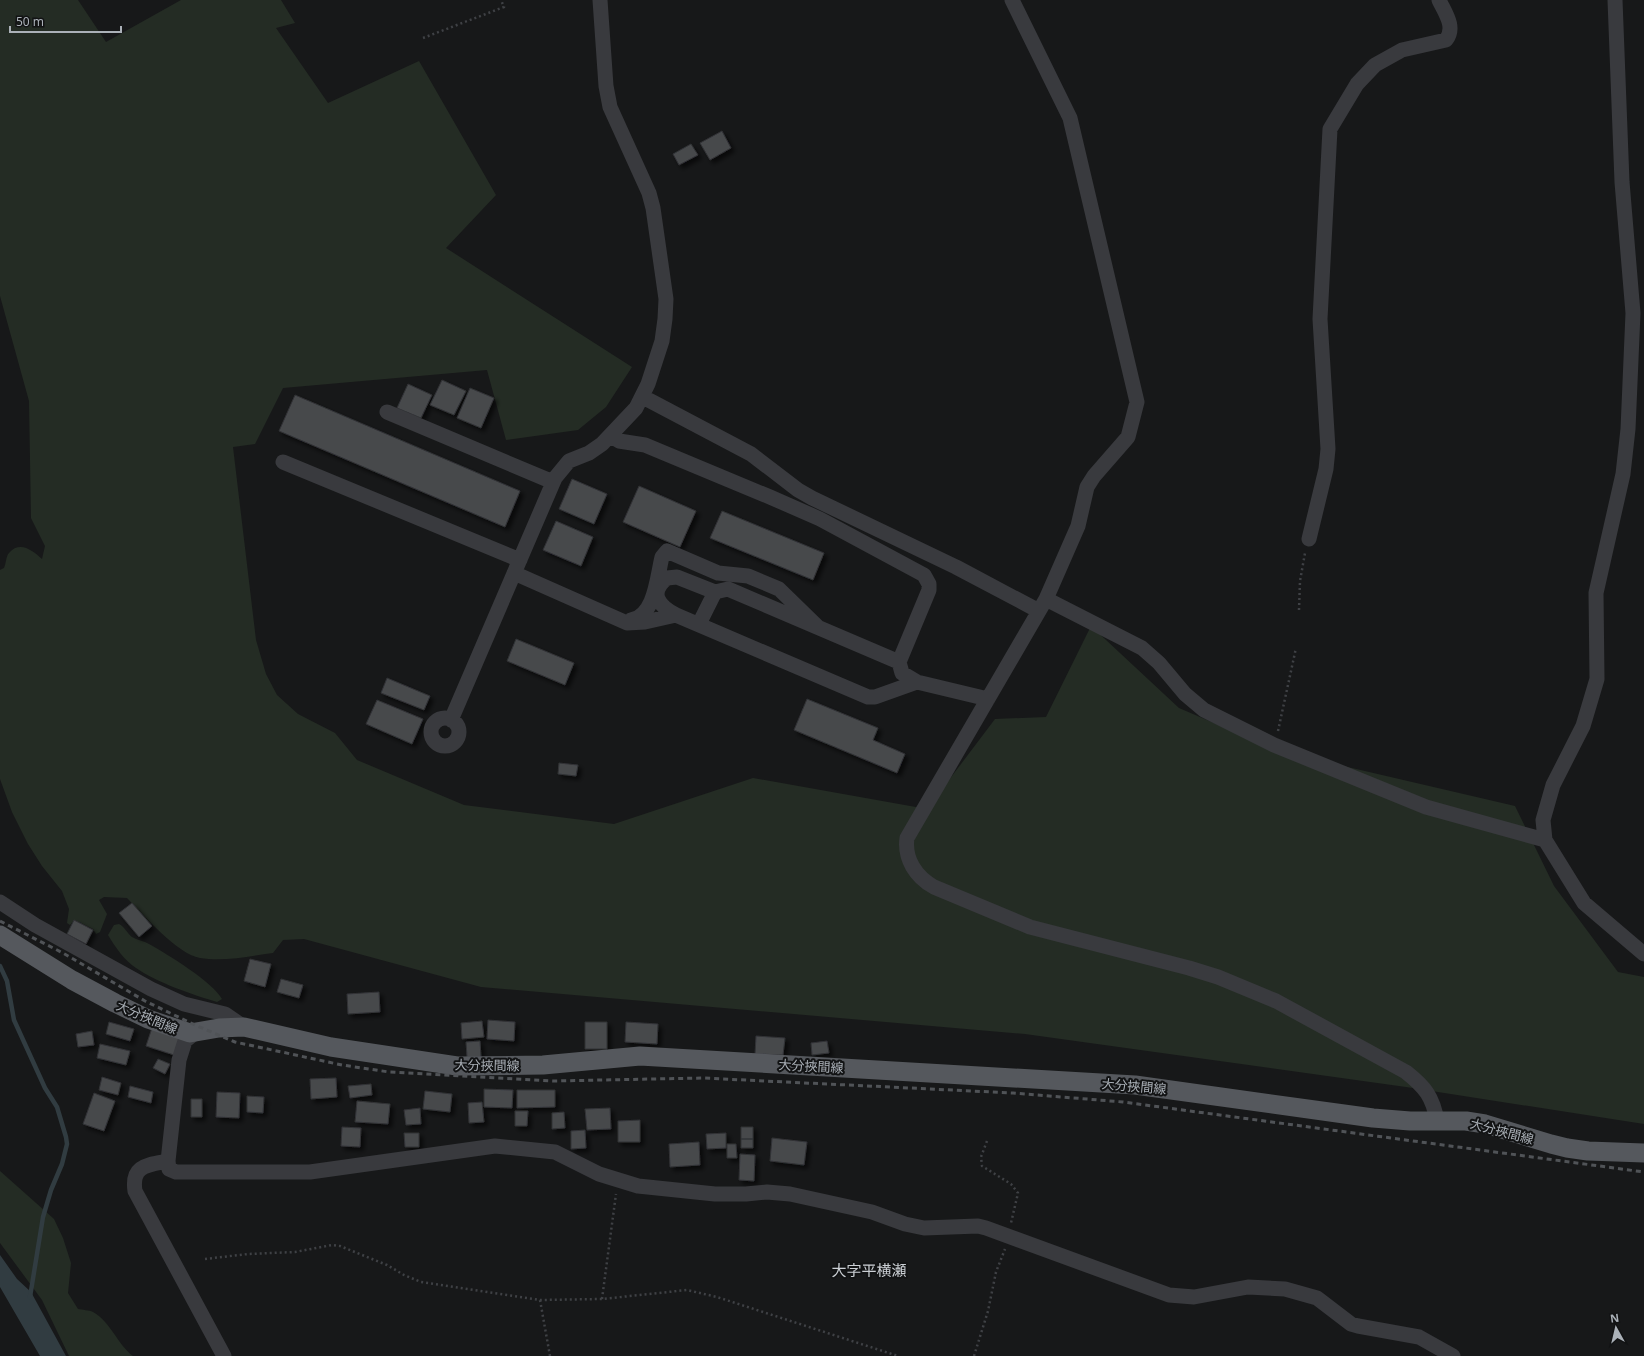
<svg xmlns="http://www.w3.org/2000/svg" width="1644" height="1356" font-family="'Noto Sans','Noto Sans JP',sans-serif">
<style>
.green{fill:#242c24}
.water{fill:#313c41}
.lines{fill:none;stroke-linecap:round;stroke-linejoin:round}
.stream{stroke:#313c41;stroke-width:4.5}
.building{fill:#46484c;stroke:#313235;filter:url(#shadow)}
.path{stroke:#3f4145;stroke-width:2.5;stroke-dasharray:2 3;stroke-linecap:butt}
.minor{stroke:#393a3e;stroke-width:15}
.major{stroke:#55585d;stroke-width:19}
.rail{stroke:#505357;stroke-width:3;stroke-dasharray:5 4;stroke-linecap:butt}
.labels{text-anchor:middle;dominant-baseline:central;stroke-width:4;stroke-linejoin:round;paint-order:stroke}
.street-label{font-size:13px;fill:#abb1b8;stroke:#121314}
.quarter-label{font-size:15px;fill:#cbcfd4;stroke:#121314}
</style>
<defs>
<filter id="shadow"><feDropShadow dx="3.5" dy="3.5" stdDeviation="2" flood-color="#0009"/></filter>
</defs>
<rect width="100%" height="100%" fill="#171819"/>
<path class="green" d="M0,0H78L106,42L181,0H281L295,23L276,28L328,103L419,61L496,195L446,248L632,367L606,407L578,430L506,440L487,370L283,388L255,444L233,447L256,640L266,674L277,695L298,714L335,733L357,760L464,805L614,824L753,778L927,809L995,719L1046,717L1091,626L1179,708L1279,751L1515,806L1554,886L1618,972L1644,977V1124L1406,1087L1025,1034L481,987L304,939L283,940L273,953C249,956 224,962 200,958C177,954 144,915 127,898L104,897L99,900L107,914L100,932L96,934L93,929L74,920L70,925L67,923L69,909L62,891L42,866L28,844L12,812L0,779V570L4,568C6,564 6,556 9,553C20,540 33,551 42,559L45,546L31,518L29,401L0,296Z
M119,924C125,927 127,933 132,937C137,940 144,941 149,944C167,954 213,982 222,999L217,1002C193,995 156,982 136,968C125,961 115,947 108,935L114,925Z
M0,1171L54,1219L63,1238L71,1263L68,1293L78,1309C82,1310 89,1310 93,1312C111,1322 117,1344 133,1356H69L42,1300L0,1243Z"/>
<path class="water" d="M0,1255L17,1279L31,1292L66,1356H40L0,1287Z"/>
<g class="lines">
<path class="stream" d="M0,966L7,981L14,1020L45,1088L57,1107L66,1137L67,1144L62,1164L51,1190L43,1217L30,1297"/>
</g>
<path class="building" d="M722,131L731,148L710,160L700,143Z
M691,144L698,155L679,165L673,154Z
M442,380L466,391L454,415L430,405Z
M408,384L432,395L421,418L397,408Z
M470,388L494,398L481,428L457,418Z
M295,395L520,491L505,527L279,431Z
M572,479L607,494L594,524L559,509Z
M639,486L696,511L680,547L623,522Z
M722,511L824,553L813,580L710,538Z
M556,521L593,537L581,566L543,550Z
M516,639L574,663L565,685L507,661Z
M387,678L430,696L424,710L381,693Z
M807,699L878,728L873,740L905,754L897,773L794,730Z
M377,700L423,719L412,744L366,724Z
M559,763L578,765L576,776L558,774Z
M132,903L152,926L139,937L119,913Z
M74,920L93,930L86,944L67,934Z
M250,959L271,964L265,987L244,981Z
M281,979L303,985L299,998L277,992Z
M379,992L380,1012L348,1014L347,994Z
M488,1020L515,1022L514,1041L487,1039Z
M482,1021L484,1037L462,1039L461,1023Z
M109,1022L134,1029L130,1041L106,1034Z
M585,1022H607V1049H585Z
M626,1022L658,1024L657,1044L625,1042Z
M152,1028L180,1038L174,1055L146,1046Z
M92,1031L94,1045L78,1047L76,1034Z
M756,1036L785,1038L783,1055L755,1054Z
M480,1041L481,1057H467L466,1042Z
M827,1041L829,1053L812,1055L811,1043Z
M100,1044L130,1051L126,1065L97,1058Z
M158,1059L170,1064L165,1074L153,1068Z
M102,1077L121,1083L118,1095L99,1090Z
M336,1078L337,1097L311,1099L310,1079Z
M371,1084L372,1095L350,1098L348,1086Z
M130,1086L153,1092L151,1103L128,1097Z
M484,1089L513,1090L512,1108L484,1107Z
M517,1090H555V1107L517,1108Z
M425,1091L452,1094L450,1112L423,1109Z
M217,1092L240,1093L239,1118L216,1117Z
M94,1093L115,1101L104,1131L83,1124Z
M247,1096L264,1097L263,1113L247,1112Z
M191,1099H202V1117H191Z
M357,1101L390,1104L388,1124L355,1122Z
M482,1102L484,1122L469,1123L468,1103Z
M420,1108L421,1124L406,1125L404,1110Z
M610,1108L611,1129L587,1130L585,1109Z
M515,1111H528L527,1126H515Z
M564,1112L565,1128L552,1129V1113Z
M640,1120V1142H618V1121Z
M342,1127L361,1128L360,1147L341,1146Z
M741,1127H753V1139H741Z
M585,1130L586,1148L571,1149V1131Z
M404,1133H419V1147H405Z
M726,1133V1148L707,1149L706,1134Z
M772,1138L807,1142L804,1165L770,1161Z
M741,1139H753V1148H741Z
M699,1142L700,1165L670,1167L669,1144Z
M727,1144H736L737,1158H727Z
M740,1154L755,1155L754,1181L739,1180Z"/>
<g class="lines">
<path class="path" d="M423,38L504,7L501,0
M1299,610L1300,581L1305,553
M1278,731L1296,648
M987,1141L981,1157L982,1166L1011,1184L1018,1193L1011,1223
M205,1259L248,1254L295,1252L332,1245L340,1246L387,1265L404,1275L421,1282L540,1300L602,1299L687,1290L717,1297L898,1356
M602,1299L616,1194
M540,1300L550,1356
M974,1356L988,1311L996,1272L1005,1249"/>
<path class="minor" d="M1012,0L1070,118L1137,402L1128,437L1094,476L1087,487L1078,526L1046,599
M1615,0L1622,182L1633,313L1628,429L1623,474L1596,593L1597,679L1583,726L1553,785L1543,820L1545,840L1584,903L1644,954
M643,397L751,454L798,490L812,498L956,567L1039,611
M387,412L553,482
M611,436L619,441L645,445L770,497L820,519L924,575L929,584V590L899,662L902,673L917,682
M283,462L520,560
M1309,539L1326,469L1328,449L1320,319L1330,129L1357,84L1375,65L1402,50L1446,40C1456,27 1445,13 1439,0
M514,573L627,623L645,622L676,615L868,697H875L917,682L988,699
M676,615C659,606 648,593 667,578L677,577L715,592
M631,620C655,616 657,577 662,557L667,551L718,573L748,576L779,589L818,627
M699,624L715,592L728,589L899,662
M431 732a14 14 0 1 1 28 0a14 14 0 1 1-28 0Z
M451,720L555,478L569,461L589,453L602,444L636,408L648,384L662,341L665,319L666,299L653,208L649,193L610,107L606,86L600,0
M0,902L35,925L151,989L184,1004L225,1014L244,1027
M195,1033L185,1041L179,1060L168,1161L169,1169L176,1172H310L495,1146L555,1152L599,1174L638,1186L715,1194H746L767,1192L790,1194L872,1212L905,1224L924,1228L978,1226L986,1228L1169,1295L1194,1297L1248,1287L1285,1289L1317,1298L1351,1324L1358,1326L1419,1337L1453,1356
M1437,1121C1433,1097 1425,1087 1406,1072L1276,1001L1218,977L1189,968L1030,927L934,887C916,877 904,859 907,838L1046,599L1142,648L1159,663L1185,694L1204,710L1274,745L1426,807L1545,840
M168,1161C148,1165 131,1165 135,1191L224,1356"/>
<path class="major" d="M0,935L72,980L115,1003L148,1019L190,1033L219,1028L244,1027L331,1047L457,1066L543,1065L640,1056L1135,1085L1373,1118L1410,1121H1466L1485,1124L1551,1144L1567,1148L1588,1151L1644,1153"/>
<path class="rail" d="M0,921L63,953L145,1001L195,1025L235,1042L342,1065L389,1072L553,1081L703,1078L1013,1093L1123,1102L1644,1172"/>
</g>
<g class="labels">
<g class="street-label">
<text transform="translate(147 1017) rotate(23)">大分挾間線</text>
<text transform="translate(487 1065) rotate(1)">大分挾間線</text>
<text transform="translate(811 1066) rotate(3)">大分挾間線</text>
<text transform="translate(1134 1086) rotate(5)">大分挾間線</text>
<text transform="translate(1502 1131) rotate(15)">大分挾間線</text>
</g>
<g class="quarter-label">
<text x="869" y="1270">大字平横瀬</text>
</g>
</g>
<g transform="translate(1616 1328) rotate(352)" stroke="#121314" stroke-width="3" paint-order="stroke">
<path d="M0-3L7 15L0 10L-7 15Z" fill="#abb1b8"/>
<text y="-6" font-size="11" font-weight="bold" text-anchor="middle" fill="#abb1b8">N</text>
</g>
<path d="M10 26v6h111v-6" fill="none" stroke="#abb1b8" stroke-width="2"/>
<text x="16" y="26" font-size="12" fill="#abb1b8" stroke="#121314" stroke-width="3" paint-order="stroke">50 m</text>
</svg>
